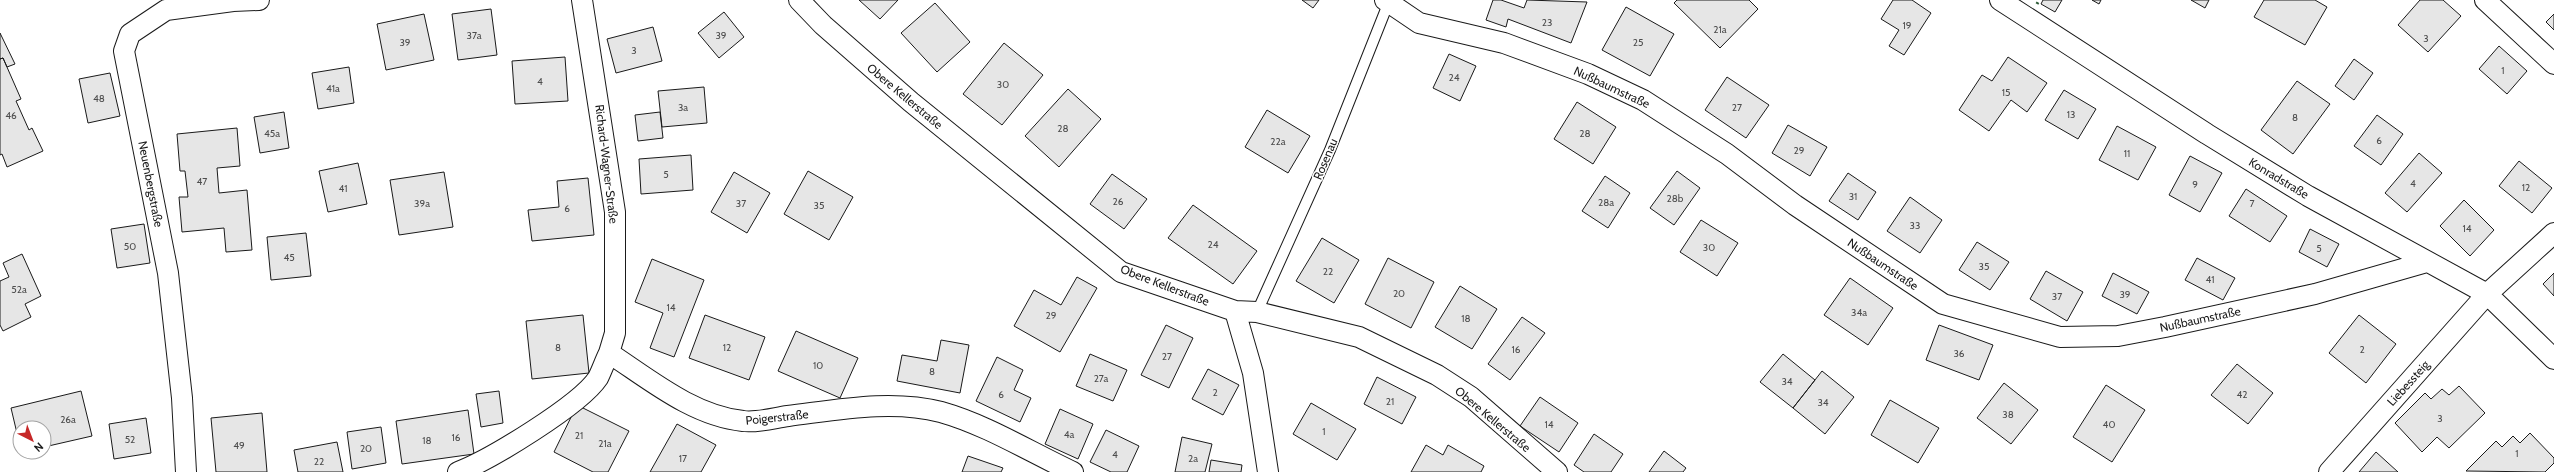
<svg xmlns="http://www.w3.org/2000/svg" width="2554" height="472" font-family="Cabin,sans-serif">
<style>
.building{fill:#e6e6e6;stroke:#1a1a1a}
.lines{fill:none;stroke-linecap:round;stroke-linejoin:round}
.service-casing{stroke:#1a1a1a;stroke-width:12}
.minor-casing{stroke:#1a1a1a;stroke-width:22}
.service{stroke:#fff;stroke-width:10}
.minor{stroke:#fff;stroke-width:20}
.hedge{stroke:#2b5a34;stroke-width:3;stroke-dasharray:2 3;stroke-linecap:butt}
.labels{text-anchor:middle;dominant-baseline:central;stroke-width:3;stroke-linejoin:round;paint-order:stroke}
.number-label{font-size:10px;fill:#4d4d4d}
.street-label{font-size:12px;fill:#1a1a1a;stroke:#fff}
</style>
<rect width="100%" height="100%" fill="#fff"/>
<path class="building" d="M859,0H898L880,19Z
M1302,0H1319L1313,8Z
M1493,0H1501L1524,8L1527,0L1587,2L1571,43L1508,19L1506,27L1486,20Z
M1677,0H1749L1758,9L1720,48L1674,3Z
M1893,0H1912L1931,13L1904,55L1889,46L1899,30L1881,19Z
M2043,0H2062L2055,12L2041,4Z
M2092,0H2101L2099,4Z
M2191,0H2209L2205,8Z
M2264,0H2315L2327,7L2305,45L2254,17Z
M2420,0H2443L2461,16L2428,52L2398,25Z
M935,3L970,42L937,72L901,33Z
M1626,7L1674,34L1650,76L1602,50Z
M491,9L497,55L458,60L452,14Z
M724,12L744,37L719,58L698,33Z
M424,14L434,60L386,70L377,24Z
M2554,14V30L2546,22Z
M653,27L662,61L616,73L607,39Z
M0,33L15,64L7,67L3,58L0,59Z
M1004,43L1043,75L1002,125L963,94Z
M2499,46L2527,71L2507,94L2479,69Z
M1449,54L1476,66L1460,101L1433,88Z
M565,57L568,101L515,104L512,61Z
M2008,57L2047,83L2027,112L2011,100L1989,131L1959,110L1982,75L1992,81Z
M3,58L21,99L16,101L29,130L32,128L43,151L7,167L2,154L0,155V59Z
M2354,59L2373,73L2354,100L2335,86Z
M349,67L354,103L318,109L312,73Z
M110,73L120,116L88,123L79,79Z
M1727,77L1769,105L1746,138L1705,110Z
M2297,81L2330,104L2293,154L2261,130Z
M704,87L707,123L662,127L658,91Z
M1068,89L1101,119L1059,167L1025,136Z
M2064,90L2096,109L2078,139L2045,120Z
M1577,102L1616,127L1593,164L1554,139Z
M1267,110L1310,136L1288,173L1245,147Z
M284,112L289,148L260,153L254,117Z
M660,112L663,138L638,141L635,115Z
M2377,115L2403,134L2381,165L2354,146Z
M1788,125L1827,147L1810,176L1772,153Z
M2117,126L2156,147L2138,180L2099,160Z
M237,128L240,166L217,168L219,193L247,190L252,250L226,252L224,228L182,232L179,197H188L185,171H180L177,134Z
M2419,153L2442,173L2407,212L2385,193Z
M691,155L693,190L641,194L639,159Z
M2190,156L2222,173L2200,212L2169,195Z
M2519,161L2552,188L2532,213L2499,186Z
M358,163L367,204L328,212L319,171Z
M808,171L853,197L829,240L784,214Z
M1677,171L1700,188L1674,225L1650,208Z
M444,172L453,227L399,235L390,180Z
M734,172L770,193L747,233L711,212Z
M1848,173L1876,192L1858,220L1829,201Z
M1112,174L1147,199L1124,229L1090,204Z
M1605,176L1630,193L1608,228L1582,211Z
M588,178L594,235L532,241L528,210L559,207L557,181Z
M2246,189L2287,216L2270,242L2229,216Z
M1910,197L1942,220L1920,253L1887,231Z
M2464,200L2494,230L2470,256L2440,226Z
M1193,205L1257,251L1233,284L1168,238Z
M1701,220L1738,243L1717,276L1680,252Z
M144,224L150,263L117,268L111,229Z
M2310,229L2339,244L2327,267L2299,252Z
M306,233L311,276L271,280L267,237Z
M1322,238L1359,260L1334,303L1296,281Z
M1977,242L2009,262L1990,290L1959,270Z
M22,254L41,296L25,304L31,317L3,331L0,325V281L9,277L3,263Z
M1388,258L1434,282L1411,328L1365,304Z
M2197,258L2235,278L2223,300L2185,280Z
M652,259L704,280L674,357L650,348L663,313L635,302Z
M2046,271L2083,292L2067,321L2030,299Z
M2113,273L2149,292L2137,314L2102,296Z
M2554,273V296L2543,284Z
M1077,277L1097,288L1060,352L1014,326L1034,290L1061,305Z
M1850,278L1893,308L1868,345L1824,315Z
M1460,286L1497,309L1472,349L1435,327Z
M583,315L589,373L532,379L526,321Z
M705,315L765,337L749,380L689,358Z
M2359,315L2396,344L2366,383L2329,353Z
M1522,317L1545,333L1510,380L1488,364Z
M1166,325L1193,338L1169,388L1141,375Z
M1939,325L1993,345L1979,380L1926,360Z
M796,331L858,358L840,398L778,371Z
M941,340L969,345L960,393L897,381L902,355L937,361Z
M1090,354L1127,370L1113,401L1076,386Z
M1783,354L1815,380L1793,408L1760,382Z
M997,357L1023,370L1014,390L1031,398L1020,422L976,401Z
M2237,364L2273,393L2248,424L2211,395Z
M1208,369L1239,385L1223,415L1192,399Z
M1822,371L1854,397L1825,434L1793,408Z
M1377,377L1416,397L1402,424L1364,404Z
M2004,383L2038,410L2011,444L1977,418Z
M2106,385L2145,410L2112,462L2073,437Z
M2459,386L2485,413L2449,448L2437,437L2422,452L2395,423L2425,393L2431,399L2442,389L2449,395Z
M81,391L92,436L44,447V428H20V446L11,408Z
M499,391L503,423L481,427L476,394Z
M1540,397L1578,423L1559,452L1520,426Z
M1890,400L1939,428L1918,463L1871,435Z
M1311,403L1356,429L1337,460L1293,434Z
M577,405L629,431L608,472H593L554,452Z
M1060,409L1093,424L1078,459L1045,444Z
M468,410L474,454L402,464L396,421Z
M262,413L267,472H216L211,418Z
M146,418L151,453L114,459L109,424Z
M677,424L716,445L701,472H650Z
M381,427L386,463L352,469L347,432Z
M1106,430L1139,446L1127,472H1111L1090,462Z
M2530,433L2554,458V463L2545,472L2466,471L2496,441L2502,447L2513,436L2520,443Z
M1594,434L1623,454L1611,472H1584L1574,465Z
M1182,437L1212,444L1205,472H1175Z
M337,442L343,472H298L294,450Z
M1426,445L1443,455L1448,445L1484,466L1481,472H1411Z
M1664,451L1686,468L1683,472H1649Z
M2376,452L2398,472H2359Z
M968,456L1003,468L1001,472H962Z
M1211,460L1242,465L1241,472H1209Z"/>
<g class="lines">
<defs>
<path id="service" d="M1257,312L1330,150L1388,4"/>
<path id="minor" d="M582,0L615,212V333L609,353
M799,0L823,25L911,102L1121,272L1235,311L1257,312L1359,337L1437,375L1471,397L1557,472
M1385,0L1419,23L1504,43L1588,74L1643,100L1727,154L1795,205L1943,304L2060,337L2118,336L2165,327L2315,294L2427,262
M2000,0L2207,134L2308,196L2487,294L2554,359
M2485,0L2554,64
M1235,311L1253,373L1268,472
M186,472L182,398L168,273L124,51L130,34L166,10L233,1L259,0
M458,472C490,460 580,405 598,378C602,370 605,361 609,353C649,379 693,416 743,421C756,423 774,418 788,416C837,410 891,399 941,412C987,425 1030,452 1073,472
M2329,472L2487,294L2554,233"/>
</defs>
<use href="#service" class="service-casing"/>
<use href="#minor" class="minor-casing"/>
<use href="#service" class="service"/>
<use href="#minor" class="minor"/>
<path class="hedge" d="M2037,4L2039,0"/>
</g>
<g class="labels">
<g class="number-label">
<text x="1547" y="22">23</text>
<text x="1907" y="25">19</text>
<text x="1720" y="29">21a</text>
<text x="474" y="35">37a</text>
<text x="721" y="35">39</text>
<text x="2426" y="38">3</text>
<text x="405" y="42">39</text>
<text x="1638" y="42">25</text>
<text x="634" y="50">3</text>
<text x="2503" y="70">1</text>
<text x="1454" y="77">24</text>
<text x="540" y="81">4</text>
<text x="1003" y="84">30</text>
<text x="333" y="88">41a</text>
<text x="2006" y="92">15</text>
<text x="99" y="98">48</text>
<text x="683" y="107">3a</text>
<text x="1737" y="107">27</text>
<text x="2071" y="114">13</text>
<text x="11" y="115">46</text>
<text x="2295" y="117">8</text>
<text x="1063" y="128">28</text>
<text x="272" y="133">45a</text>
<text x="1585" y="133">28</text>
<text x="2379" y="140">6</text>
<text x="1278" y="141">22a</text>
<text x="1799" y="150">29</text>
<text x="2127" y="153">11</text>
<text x="666" y="174">5</text>
<text x="202" y="181">47</text>
<text x="2413" y="183">4</text>
<text x="2195" y="184">9</text>
<text x="2526" y="187">12</text>
<text x="343" y="188">41</text>
<text x="1853" y="196">31</text>
<text x="1675" y="198">28b</text>
<text x="1118" y="201">26</text>
<text x="1606" y="202">28a</text>
<text x="422" y="203">39a</text>
<text x="741" y="203">37</text>
<text x="2252" y="203">7</text>
<text x="819" y="205">35</text>
<text x="567" y="208">6</text>
<text x="1915" y="225">33</text>
<text x="2467" y="228">14</text>
<text x="1213" y="244">24</text>
<text x="130" y="246">50</text>
<text x="1709" y="247">30</text>
<text x="2319" y="248">5</text>
<text x="289" y="257">45</text>
<text x="1984" y="266">35</text>
<text x="1328" y="271">22</text>
<text x="2210" y="279">41</text>
<text x="19" y="289">52a</text>
<text x="1399" y="293">20</text>
<text x="2125" y="294">39</text>
<text x="2057" y="296">37</text>
<text x="671" y="307">14</text>
<text x="1859" y="312">34a</text>
<text x="1051" y="315">29</text>
<text x="1466" y="318">18</text>
<text x="558" y="347">8</text>
<text x="727" y="347">12</text>
<text x="1516" y="349">16</text>
<text x="2362" y="349">2</text>
<text x="1959" y="353">36</text>
<text x="1167" y="356">27</text>
<text x="818" y="365">10</text>
<text x="932" y="371">8</text>
<text x="1101" y="378">27a</text>
<text x="1787" y="381">34</text>
<text x="1215" y="392">2</text>
<text x="1001" y="394">6</text>
<text x="2242" y="394">42</text>
<text x="1390" y="401">21</text>
<text x="1823" y="402">34</text>
<text x="2008" y="414">38</text>
<text x="2440" y="418">3</text>
<text x="68" y="419">26a</text>
<text x="1549" y="424">14</text>
<text x="2109" y="424">40</text>
<text x="1324" y="431">1</text>
<text x="1069" y="434">4a</text>
<text x="579" y="435">21</text>
<text x="456" y="437">16</text>
<text x="130" y="439">52</text>
<text x="427" y="440">18</text>
<text x="605" y="443">21a</text>
<text x="239" y="445">49</text>
<text x="366" y="448">20</text>
<text x="2517" y="453">1</text>
<text x="1115" y="454">4</text>
<text x="683" y="458">17</text>
<text x="1193" y="458">2a</text>
<text x="319" y="461">22</text>
</g>
<g class="street-label">
<text transform="translate(1612 87) rotate(25)">Nußbaumstraße</text>
<text transform="translate(905 96) rotate(40)">Obere Kellerstraße</text>
<text transform="translate(1325 159) rotate(-67)">Rosenau</text>
<text transform="translate(607 164) rotate(83)">Richard-Wagner-Straße</text>
<text transform="translate(2279 178) rotate(31)">Konradstraße</text>
<text transform="translate(151 184) rotate(79)">Neuenbergstraße</text>
<text transform="translate(1883 264) rotate(34)">Nußbaumstraße</text>
<text transform="translate(1165 285) rotate(21)">Obere Kellerstraße</text>
<text transform="translate(2200 319) rotate(-12)">Nußbaumstraße</text>
<text transform="translate(2408 383) rotate(-48)">Liebessteig</text>
<text transform="translate(777 417) rotate(-6)">Poigerstraße</text>
<text transform="translate(1493 419) rotate(40)">Obere Kellerstraße</text>
</g>
</g>
<g transform="translate(32 440) rotate(138)"><circle r="19" fill="#ffffff" stroke="#a3a3a3"/>
<path d="M0-3L7 15L0 10L-7 15Z" fill="#c62828"/>
<text y="-6" font-size="11" font-weight="bold" text-anchor="middle" fill="#1a1a1a">N</text>
</g>
</svg>
